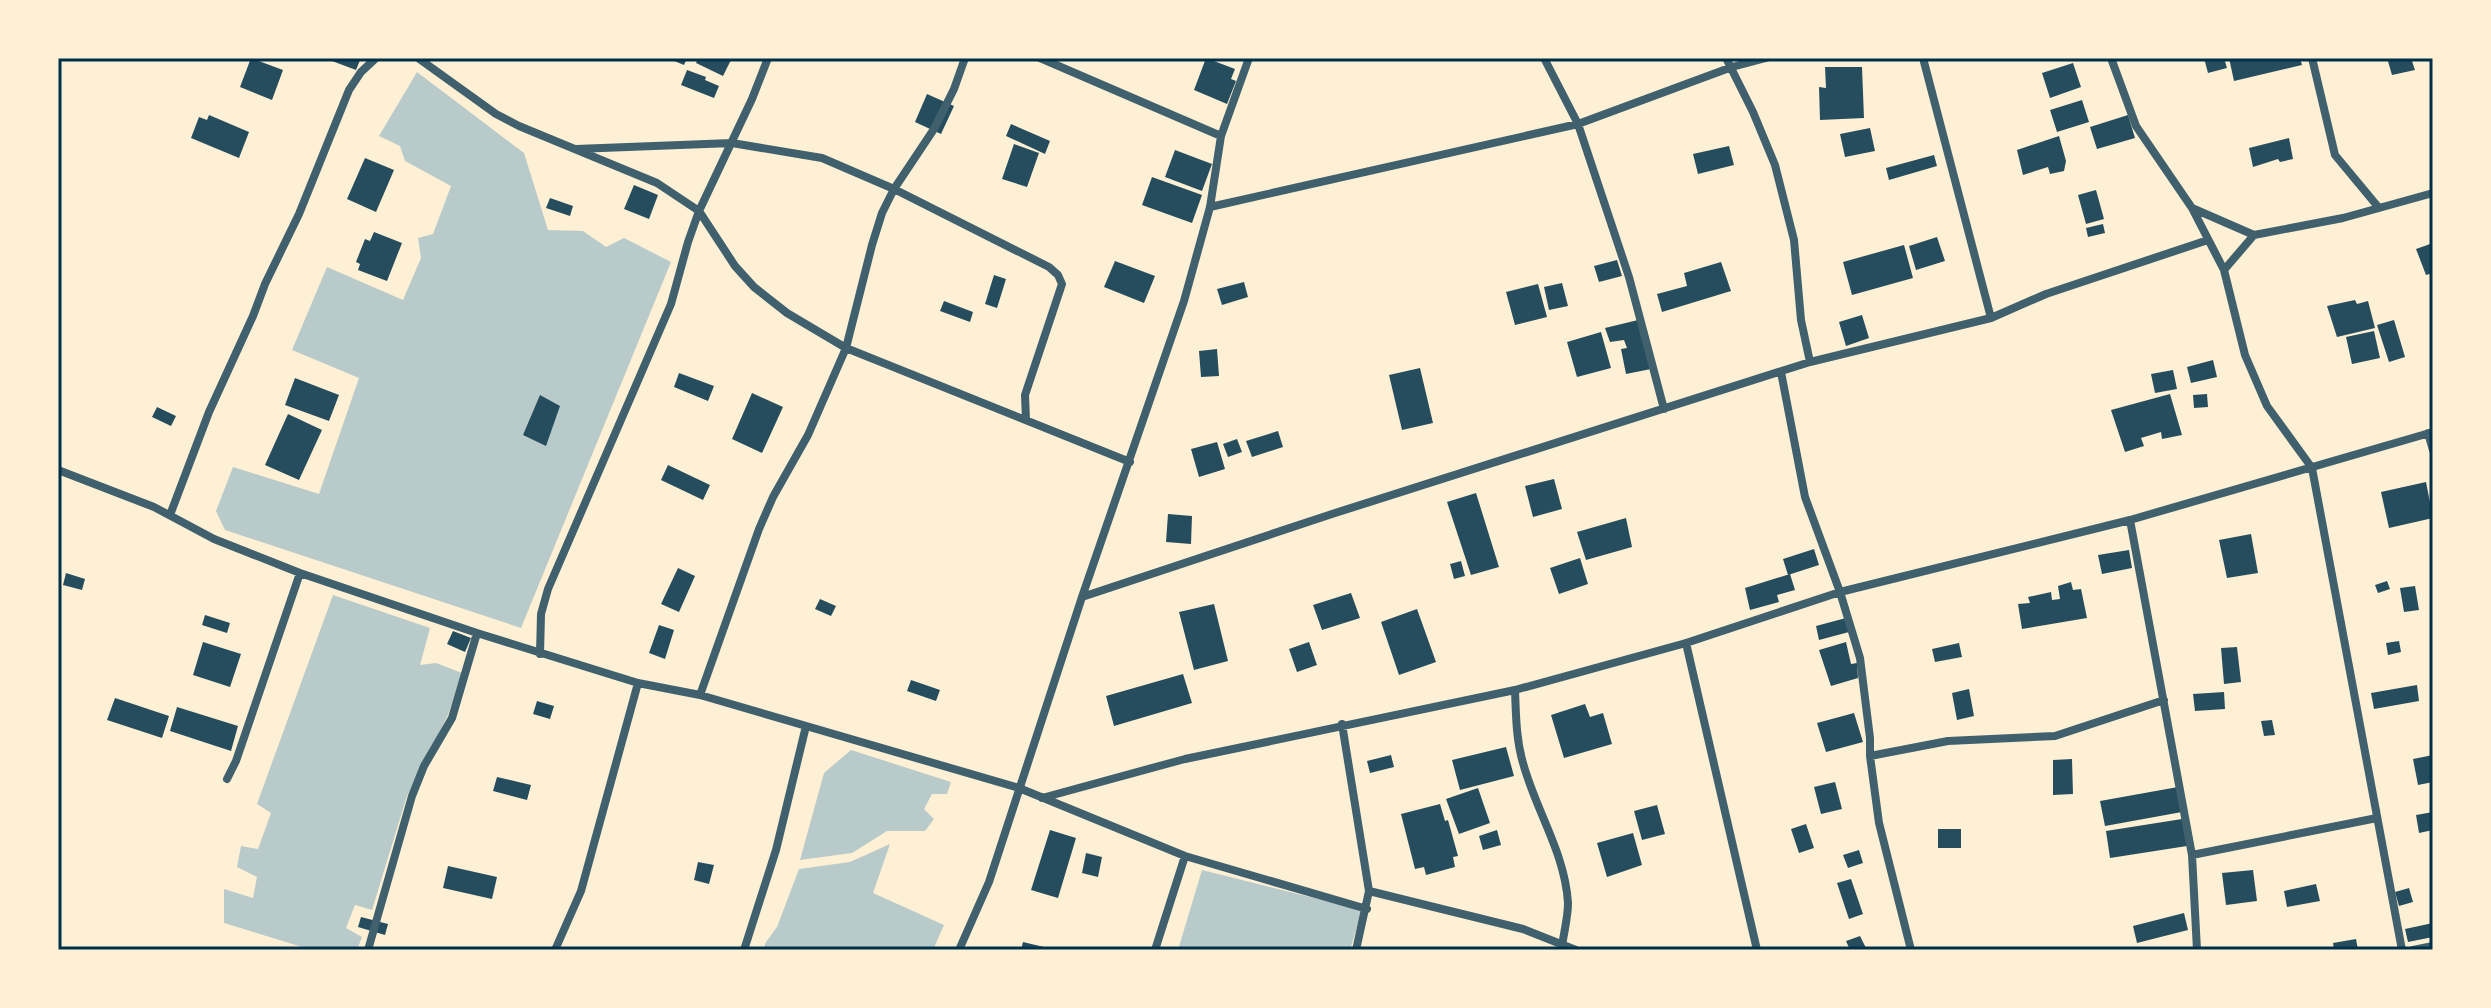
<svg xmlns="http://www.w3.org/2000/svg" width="2491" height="1008" font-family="'DM Sans',sans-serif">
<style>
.green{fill:#b9caca}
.building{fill:#264d5e}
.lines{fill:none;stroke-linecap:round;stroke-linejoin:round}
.minor{stroke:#3f606c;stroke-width:8}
.neatline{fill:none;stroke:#003049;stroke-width:3}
</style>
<rect width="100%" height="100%" fill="#fdf0d5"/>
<path class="green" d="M417,72L524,153L548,230L583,231L606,247L624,238L671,262L521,628L225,530L216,511L233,467L319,494L359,378L292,350L327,267L403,300L421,258L418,238L433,234L451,186L405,161L400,146L379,136Z
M333,595L430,628L420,665L436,663L462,673L448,715L407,796L372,910L355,905L346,928L362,937L357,950H312L224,923V889L253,898L257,877L237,867L241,846L258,849L271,813L257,804Z
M851,750L951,782L947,794H932L924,809L934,819L925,831H887L852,853L800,860L824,773Z
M890,844L873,893L944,925L933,950H763L766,942L777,927L799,869L850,862Z
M1202,870L1362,910L1350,950H1178Z"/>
<path class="building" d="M251,58L283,70L272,100L240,87Z
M324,58H361L356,70Z
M667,58H687L684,65Z
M698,58H732L723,76L696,63Z
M1206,58L1235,69L1231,79L1236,81L1227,104L1194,90Z
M2204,58H2224L2227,68L2208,73Z
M2229,58H2300L2302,65L2234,81Z
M2387,58H2411L2415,70L2392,75Z
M2073,63L2081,87L2050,98L2042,73Z
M1825,67H1862L1864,118L1820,120L1819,87L1826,88Z
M687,70L706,77L705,80L719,86L714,98L681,85Z
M927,94L954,106L941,134L915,122Z
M2082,100L2089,122L2057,132L2050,110Z
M209,115L249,132L239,158L191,138L199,117L207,120Z
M2128,115L2135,138L2097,149L2090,127Z
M1011,124L1050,141L1045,154L1006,136Z
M1870,128L1875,151L1845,157L1840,134Z
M2059,136L2066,161L2064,171L2050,174L2048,167L2023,175L2017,150Z
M2289,138L2293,159L2280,162L2278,159L2253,167L2249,148Z
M1014,144L1039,153L1027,187L1002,179Z
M1729,146L1734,165L1698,174L1693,154Z
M1175,150L1212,164L1202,191L1165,177Z
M1934,155L1937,166L1889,180L1886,168Z
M365,158L394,170L376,212L347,199Z
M1152,177L1202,195L1192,223L1142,205Z
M634,185L658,195L649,219L624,209Z
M2096,190L2104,219L2086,224L2078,195Z
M550,198L573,206L570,216L546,208Z
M2103,224L2105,233L2088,237L2086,228Z
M374,232L402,243L387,281L358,270L360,264L356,262L365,239L370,241Z
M1937,237L1945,261L1916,270L1909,246Z
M2433,243V273L2426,275L2416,249Z
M1904,245L1913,278L1852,295L1843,262Z
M1617,260L1622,276L1599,282L1594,266Z
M1115,261L1155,276L1144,303L1104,287Z
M1721,262L1731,291L1662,312L1657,294L1687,286L1684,273Z
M994,275L1006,279L997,308L985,304Z
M1244,282L1248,297L1222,305L1217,289Z
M1562,283L1568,306L1549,310L1544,287Z
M1538,284L1547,317L1515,325L1506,292Z
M2355,300L2357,304L2368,301L2375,328L2337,337L2327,306Z
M944,301L973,312L970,322L940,311Z
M1862,315L1869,338L1846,346L1839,322Z
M1638,320L1651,369L1626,374L1621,349L1627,348L1624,340L1610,342L1605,328Z
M2394,320L2405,357L2389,362L2377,325Z
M2374,331L2380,358L2352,364L2346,337Z
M1601,332L1611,368L1577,377L1567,342Z
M1217,349L1219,376L1201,377L1199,351Z
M2213,360L2217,377L2191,383L2187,367Z
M1420,368L1433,423L1402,430L1389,375Z
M2173,370L2177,389L2155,393L2151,374Z
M679,373L714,386L708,401L674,387Z
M295,378L339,395L329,421L285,405Z
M752,393L783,407L762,453L732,439Z
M2170,394L2182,435L2162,439L2161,432L2141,438L2144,446L2125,452L2111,410Z
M2207,394L2208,407L2194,408L2193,395Z
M540,395L560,406L546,446L523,435Z
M157,407L176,416L171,426L152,417Z
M288,414L322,430L299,480L265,465Z
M1278,431L1283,447L1252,457L1246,441Z
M1237,439L1242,452L1228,457L1223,444Z
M1217,442L1225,469L1199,477L1191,449Z
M668,465L710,485L703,500L661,480Z
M1554,479L1562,509L1533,517L1525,486Z
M2426,482L2433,518L2389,528L2381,492Z
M1476,493L1499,567L1471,575L1447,502Z
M1168,514L1192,516L1191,544L1166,542Z
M1626,518L1632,547L1586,560L1577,532Z
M2251,534L2258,573L2227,578L2219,540Z
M1814,549L1819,565L1788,575L1783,559Z
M2129,550L2132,568L2102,574L2098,555Z
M1580,558L1588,584L1559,594L1550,568Z
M1461,561L1465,576L1454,579L1450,564Z
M678,568L695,576L679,612L661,604Z
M66,573L85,579L82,590L63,585Z
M1790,574L1795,590L1777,595L1779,602L1750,610L1745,588Z
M2387,581L2390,589L2378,593L2375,585Z
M2071,582L2073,590L2081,589L2087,618L2022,629L2018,604L2030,603L2028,597L2051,592L2052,600L2060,599L2058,586Z
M2415,586L2419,610L2404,612L2400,588Z
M1351,593L1360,618L1322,630L1313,605Z
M820,599L836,606L831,616L815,609Z
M1214,604L1228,661L1194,670L1179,612Z
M1417,609L1436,662L1399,675L1381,622Z
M205,615L230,623L227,633L202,625Z
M1846,618L1849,632L1819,640L1816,626Z
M659,625L674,630L665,659L649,653Z
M453,631L471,638L465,652L447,644Z
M2399,641L2401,652L2388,655L2386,643Z
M203,642L241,654L230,687L193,675Z
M1309,642L1317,665L1297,672L1289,649Z
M1846,642L1851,664L1857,663L1858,678L1831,686L1819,650Z
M1959,643L1962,657L1935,662L1932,649Z
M2237,647L2241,682L2224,684L2221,648Z
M1183,674L1192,703L1114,726L1106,696Z
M911,680L940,690L936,701L907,691Z
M2417,685L2419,701L2374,709L2371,693Z
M1969,689L1974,716L1957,720L1952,693Z
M2224,692L2225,709L2195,711L2193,694Z
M115,698L169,716L162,738L107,720Z
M537,701L554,706L550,719L533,714Z
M1585,704L1590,717L1603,713L1612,744L1564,758L1551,715Z
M177,707L238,726L231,751L170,731Z
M1854,713L1863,742L1826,752L1817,723Z
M2272,720L2275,735L2264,736L2261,721Z
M1506,747L1514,776L1460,790L1452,760Z
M1391,755L1394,767L1370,773L1367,761Z
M2433,755V782L2418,785L2413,759Z
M2072,759L2073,794L2053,795V760Z
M497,777L531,785L527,800L493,791Z
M1835,782L1842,809L1821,814L1814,787Z
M2178,787L2182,812L2105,826L2100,801Z
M1478,788L1490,823L1459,834L1446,799Z
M1440,804L1445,821L1448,820L1458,856L1453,857L1455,867L1426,875L1424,867L1415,869L1401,814Z
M1657,805L1665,834L1642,840L1634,811Z
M2433,812V830L2419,833L2416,815Z
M2182,819L2187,846L2110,858L2106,831Z
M1806,824L1814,848L1799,853L1791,829Z
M1938,829H1961V848H1938Z
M1050,830L1076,838L1058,898L1031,890Z
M1497,830L1501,845L1483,850L1479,836Z
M1633,833L1642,865L1607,877L1597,843Z
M1859,850L1863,863L1848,868L1843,855Z
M1086,853L1102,857L1098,877L1082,873Z
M698,862L714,865L709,884L694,880Z
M448,866L497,877L492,899L443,888Z
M2253,870L2257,901L2226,905L2222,873Z
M1851,879L1863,914L1849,919L1837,883Z
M2316,884L2320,901L2287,907L2284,891Z
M2409,888L2413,902L2399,906L2395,892Z
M2184,913L2188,930L2137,943L2133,926Z
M361,917L388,924L385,935L358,927Z
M2433,923V937L2408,942L2405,929Z
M1860,936L1867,950H1850L1846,941Z
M2356,939L2358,950H2334L2333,943Z
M1023,942L1044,947V950H1021Z"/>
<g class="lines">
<path class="minor" d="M418,58L496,114L519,126L657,183L699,211L735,266L754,287L787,313L846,348L1130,462
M1040,58L1221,136
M1544,58L1578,124L1629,277L1664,409
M1726,58L1753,112L1775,165L1794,240L1801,320L1810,362
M1923,58L1991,318
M2111,58L2136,126L2192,208L2254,235L2343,218L2433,193
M2312,58L2335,155L2379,208
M576,149L732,143L822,158L894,189L1049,267L1058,275L1062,284L1025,395L1026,420
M1210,207L1578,124L1732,67L1766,58
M2192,208L2224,270L2245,355L2267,406L2312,468L2402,950
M2224,270L2254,235
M1781,372L1805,497L1840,592L1860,658L1870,738V756L1879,823L1911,950
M2428,433L2433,450
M58,470L154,507L214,539L300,573L477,633L638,683L700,695L1019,788L1185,856L1367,909
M170,515L209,412L253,316L265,284L299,214L349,90L361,72L376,58
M2130,520L2192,855L2197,950
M1082,597L1332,514L1810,362L1991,318L2046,294L2208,240
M1686,643L1757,950
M540,654L541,614L548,589L671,304L688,242L699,211L752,99L768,58
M1515,690C1516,715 1516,739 1523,763C1536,811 1565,853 1568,903C1568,917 1564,932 1562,946L1559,950
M700,695L759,529L773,497L808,435L846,348L872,245L882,213L894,189L934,129L954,89L965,58
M1342,724L1369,891L1356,950
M1870,756L1948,741L2055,736L2164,700
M227,779L236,761L300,573
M1042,798L1185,759L1515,690L1686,643L1840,592L2130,520L2433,432
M2192,855L2377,818
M1369,891L1523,929L1576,950
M368,950L412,796L424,766L452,718L477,633
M555,950L581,891L638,683
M744,950L776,850L806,726
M959,950L989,882L1082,597L1184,301L1210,207L1221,136L1249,58
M1155,950L1185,856
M2413,950L2433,946"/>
</g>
<rect width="2491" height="1008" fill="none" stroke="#fdf0d5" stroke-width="120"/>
<rect x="60" y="60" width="2371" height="888" class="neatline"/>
</svg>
